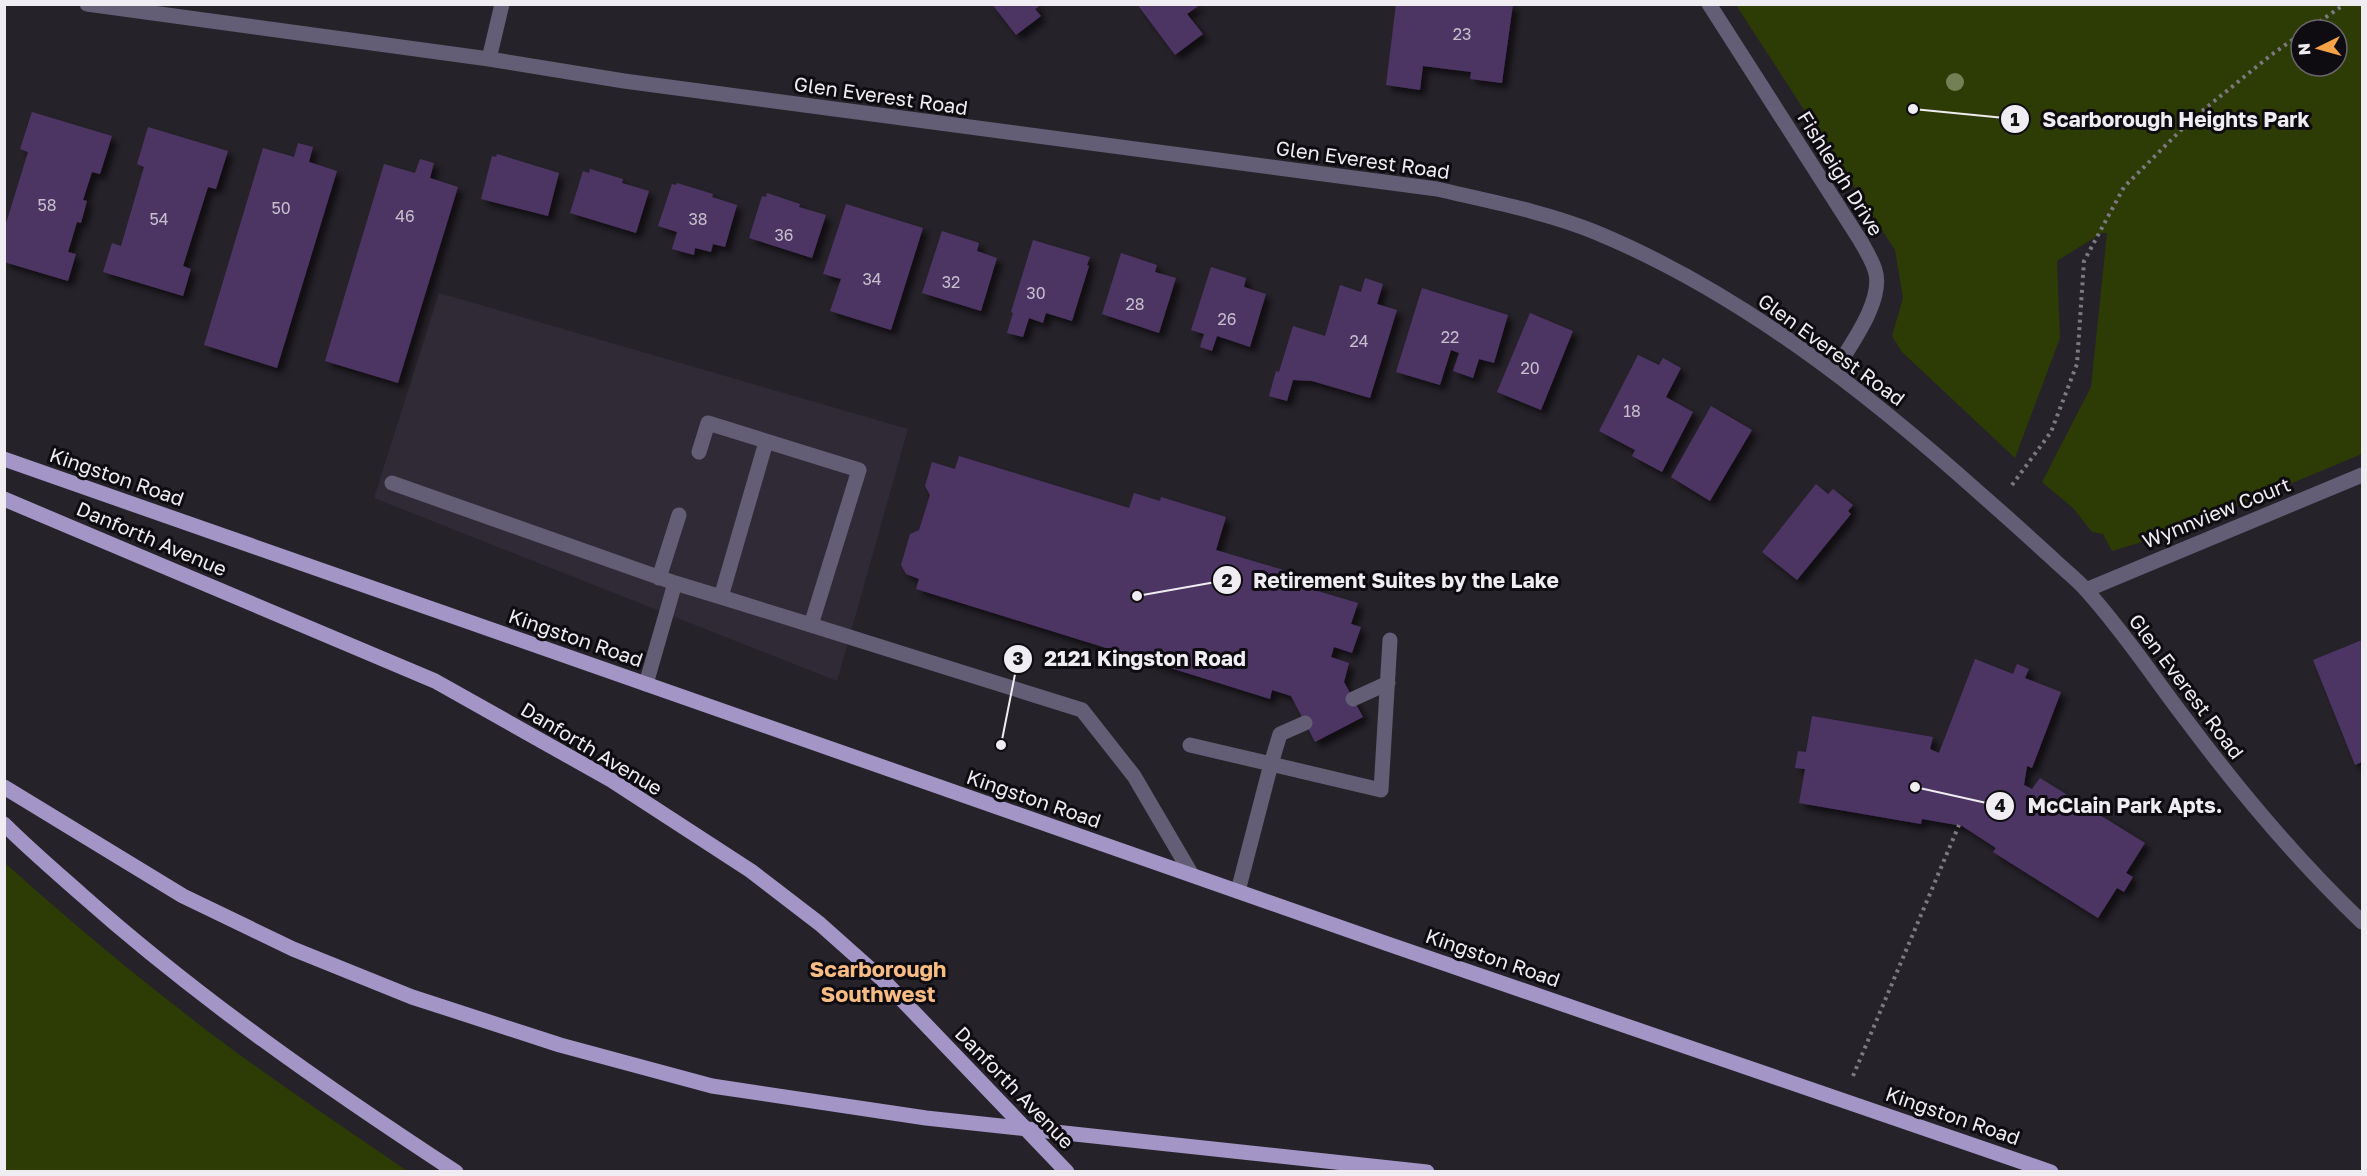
<svg xmlns="http://www.w3.org/2000/svg" width="2367" height="1176" font-family="'Golos Text',sans-serif">
<style>
.built{fill:#302a37}
.green{fill:#2d3b05;fill-rule:evenodd}
.building{fill:#4e3464;filter:url(#shadow)}
.lines{fill:none;stroke-linecap:round;stroke-linejoin:round}
.path{stroke:#7c7980;stroke-width:4;stroke-dasharray:3 4.5;stroke-linecap:butt}
.lane{stroke:#635d75;stroke-width:15}
.street{stroke:#635d75;stroke-width:15}
.primary{stroke:#a396c6;stroke-width:15}
.primary-bridge{stroke:#a396c6;stroke-width:15}
.tree{fill:#728055}
.labels{text-anchor:middle;dominant-baseline:central;stroke-width:6;stroke-linejoin:round;paint-order:stroke}
.number-label{font-size:16px;fill:#c7bfce}
.street-label{font-size:20px;fill:#efedf2;stroke:#0e0c10}
.quarter-label{font-size:22px;font-weight:bold;fill:#f7bc83;stroke:#0e0c10}
.leader{fill:none;stroke:#efedf2;stroke-width:2}
.callout-dot{fill:#efedf2;stroke:#0e0c10;stroke-width:2}
.mark-label{font-size:18px;text-anchor:middle;font-weight:bold;fill:#111}
.callout-label{font-size:21px;text-anchor:middle;font-weight:bold;fill:#efedf2;stroke:#0e0c10;stroke-width:6;stroke-linejoin:round;paint-order:stroke}
</style>
<defs>
<filter id="shadow"><feDropShadow dx="5.5" dy="5.5" stdDeviation="3" flood-color="#0009"/></filter>
</defs>
<rect width="100%" height="100%" fill="#26222a"/>
<path class="built" d="M439,293L908,429L837,681L374,498Z"/>
<path class="green" d="M1736,5H2362V454L2169,534L2112,551L2103,534L2092,532L2073,508L2042,482L2091,387L2107,233H2102L2057,261L2060,338L2015,458L1902,352L1892,336L1903,298L1895,250ZM2301,30H2337V66H2301Z
M5,863C60,912 115,959 173,1004C248,1064 329,1117 407,1171H5Z"/>
<path class="building" d="M992,4H1042L1035,9L1041,16L1016,35Z
M1137,4H1201L1187,14L1203,34L1175,55Z
M1396,4H1513L1502,83L1470,79L1471,72L1423,66L1420,90L1386,85Z
M32,112L112,136L100,174L92,172L83,200L87,201L81,223L77,222L68,252L76,254L68,281L4,262V230L28,152L20,149Z
M148,127L228,151L216,189L208,187L183,266L191,269L183,296L103,272L112,243L121,246L144,167L137,164Z
M298,143L313,147L309,162L337,171L277,368L204,345L263,148L294,157Z
M497,154L559,173L548,216L481,199L492,156L496,157Z
M420,159L434,163L430,178L458,187L398,383L325,361L384,164L415,173Z
M590,169L623,179L622,183L649,191L636,233L570,213L583,171L589,173Z
M677,183L713,194L712,197L737,205L725,247L713,244L711,252L695,248L694,255L672,249L677,232L658,226L672,184L676,185Z
M767,193L800,204L799,207L826,215L812,258L749,238L762,196L766,197Z
M846,204L923,228L891,330L830,311L841,279L823,274Z
M942,231L979,243L977,251L997,258L981,311L922,293Z
M1033,240L1090,257L1087,265L1089,266L1072,321L1046,313L1043,323L1029,318L1023,337L1007,333L1013,313L1011,312Z
M1121,253L1157,265L1155,272L1176,278L1159,333L1102,314Z
M1211,267L1246,278L1244,287L1266,294L1250,347L1217,336L1212,351L1200,347L1204,334L1191,330Z
M1365,278L1383,284L1377,304L1397,310L1370,398L1312,381L1293,380L1287,401L1269,396L1276,371L1279,372L1293,326L1325,336L1340,285L1361,292Z
M1422,288L1508,315L1494,363L1479,359L1473,378L1453,371L1459,353L1451,350L1440,385L1396,372Z
M1530,313L1573,331L1541,410L1497,392Z
M1638,355L1659,365L1663,358L1681,368L1666,397L1693,412L1662,472L1632,456L1635,450L1599,431Z
M1711,406L1752,430L1710,501L1671,477Z
M959,456L1129,508L1134,493L1160,501L1161,497L1226,517L1216,550L1307,577L1304,587L1358,603L1351,624L1361,627L1352,653L1334,647L1331,657L1349,663L1344,682L1363,717L1315,742L1291,696L1272,690L1270,699L916,589L919,579L906,574L901,565L910,534L919,530L930,495L925,486L932,462L955,469Z
M1816,484L1828,494L1833,489L1853,505L1848,511L1851,514L1797,580L1762,552Z
M2362,640V762L2355,765L2313,660Z
M1975,659L2013,674L2017,664L2029,669L2025,678L2061,692L2032,768L2027,766L2024,785L2032,789L2040,778L2145,843L2126,873L2133,877L2124,892L2117,888L2098,918L1993,852L1996,848L1962,826L1922,819L1921,824L1799,803L1805,769L1795,768L1798,751L1806,752L1812,716L1933,737L1930,749L1939,753Z"/>
<g class="lines">
<path class="path" d="M2307,30L2345,4
M2012,485L2051,432L2077,364L2084,261L2124,187L2191,120L2271,55L2301,34
M1853,1076L1959,825"/>
<path class="lane" d="M699,452L708,423L859,470L811,625L721,597
M392,483L675,583
M659,578L679,515
M811,625L1082,710L1134,776L1192,875
M646,684L675,583L721,597L766,442
M1353,699L1388,683
M1190,745L1271,764L1280,734L1305,723
M1238,891L1271,764L1381,790L1390,640"/>
<path class="street" d="M87,4L489,59L624,81L1437,189C1488,201 1546,212 1595,232C1740,292 1868,393 1984,497C2007,517 2029,537 2052,558C2063,569 2077,579 2087,591C2124,632 2154,678 2187,721C2240,792 2298,861 2362,922
M1709,4L1860,240C1865,249 1872,260 1875,270C1885,300 1849,347 1834,372
M489,59L502,4
M2086,590L2362,475"/>
<path class="primary" d="M4,459L1388,944L2051,1172
M4,499L435,681L611,780L751,871L820,924L884,981
M4,787L183,896L293,949L412,997L560,1045L712,1086L926,1118L1427,1172
M4,824C29,849 56,872 82,895C198,998 326,1087 456,1172"/>
<path class="primary-bridge" d="M884,981L1067,1172"/>
</g>
<circle class="tree" cx="1955" cy="82" r="9"/>
<g class="labels">
<g class="number-label">
<text x="1462" y="34">23</text>
<text x="47" y="205">58</text>
<text x="281" y="208">50</text>
<text x="405" y="216">46</text>
<text x="159" y="219">54</text>
<text x="698" y="219">38</text>
<text x="784" y="235">36</text>
<text x="872" y="279">34</text>
<text x="951" y="282">32</text>
<text x="1036" y="293">30</text>
<text x="1135" y="304">28</text>
<text x="1227" y="319">26</text>
<text x="1450" y="337">22</text>
<text x="1359" y="341">24</text>
<text x="1530" y="368">20</text>
<text x="1632" y="411">18</text>
</g>
<g class="street-label">
<text transform="translate(881 95) rotate(8)">Glen Everest Road</text>
<text transform="translate(1363 159) rotate(8)">Glen Everest Road</text>
<text transform="translate(1841 173) rotate(58)">Fishleigh Drive</text>
<text transform="translate(1832 349) rotate(36)">Glen Everest Road</text>
<text transform="translate(117 476) rotate(19)">Kingston Road</text>
<text transform="translate(2216 512) rotate(-22)">Wynnview Court</text>
<text transform="translate(152 538) rotate(23)">Danforth Avenue</text>
<text transform="translate(576 637) rotate(19)">Kingston Road</text>
<text transform="translate(2187 686) rotate(53)">Glen Everest Road</text>
<text transform="translate(592 748) rotate(31)">Danforth Avenue</text>
<text transform="translate(1034 798) rotate(19)">Kingston Road</text>
<text transform="translate(1493 957) rotate(19)">Kingston Road</text>
<text transform="translate(1015 1087) rotate(46)">Danforth Avenue</text>
<text transform="translate(1953 1115) rotate(19)">Kingston Road</text>
</g>
<g class="quarter-label">
<text x="878" y="968">Scarborough<tspan x="878" dy="25">Southwest</tspan></text>
</g>
</g>
<path class="leader" d="M1913 109L2015 119M1137 596L1227 580M1001 745L1018 659M1915 787L2000 806"/>
<g class="callout-dot">
<circle cx="1913" cy="109" r="6"/>
<circle cx="1137" cy="596" r="6"/>
<circle cx="1001" cy="745" r="6"/>
<circle cx="1915" cy="787" r="6"/>
<circle cx="2015" cy="119" r="15"/>
<circle cx="1227" cy="580" r="15"/>
<circle cx="1018" cy="659" r="15"/>
<circle cx="2000" cy="806" r="15"/>
</g>
<g class="mark-label">
<text x="2015" y="126">1</text>
<text x="1227" y="587">2</text>
<text x="1018" y="665">3</text>
<text x="2000" y="812">4</text>
</g>
<g class="callout-label">
<text x="2176" y="127">Scarborough Heights Park</text>
<text x="1406" y="588">Retirement Suites by the Lake</text>
<text x="1145" y="666">2121 Kingston Road</text>
<text x="2125" y="813">McClain Park Apts.</text>
</g>
<rect width="2367" height="1176" fill="none" stroke="#efedf2" stroke-width="12"/>
<g transform="translate(2319 48) rotate(265)"><circle r="28" fill="#0e0c10" stroke="#68666a" stroke-width="1.5"/>
<path d="M0-4.5L10 22L0 15L-10 22Z" fill="#f6a246"/>
<text y="-9" font-size="16" font-weight="bold" text-anchor="middle" fill="#efedf2">N</text>
</g>
</svg>
